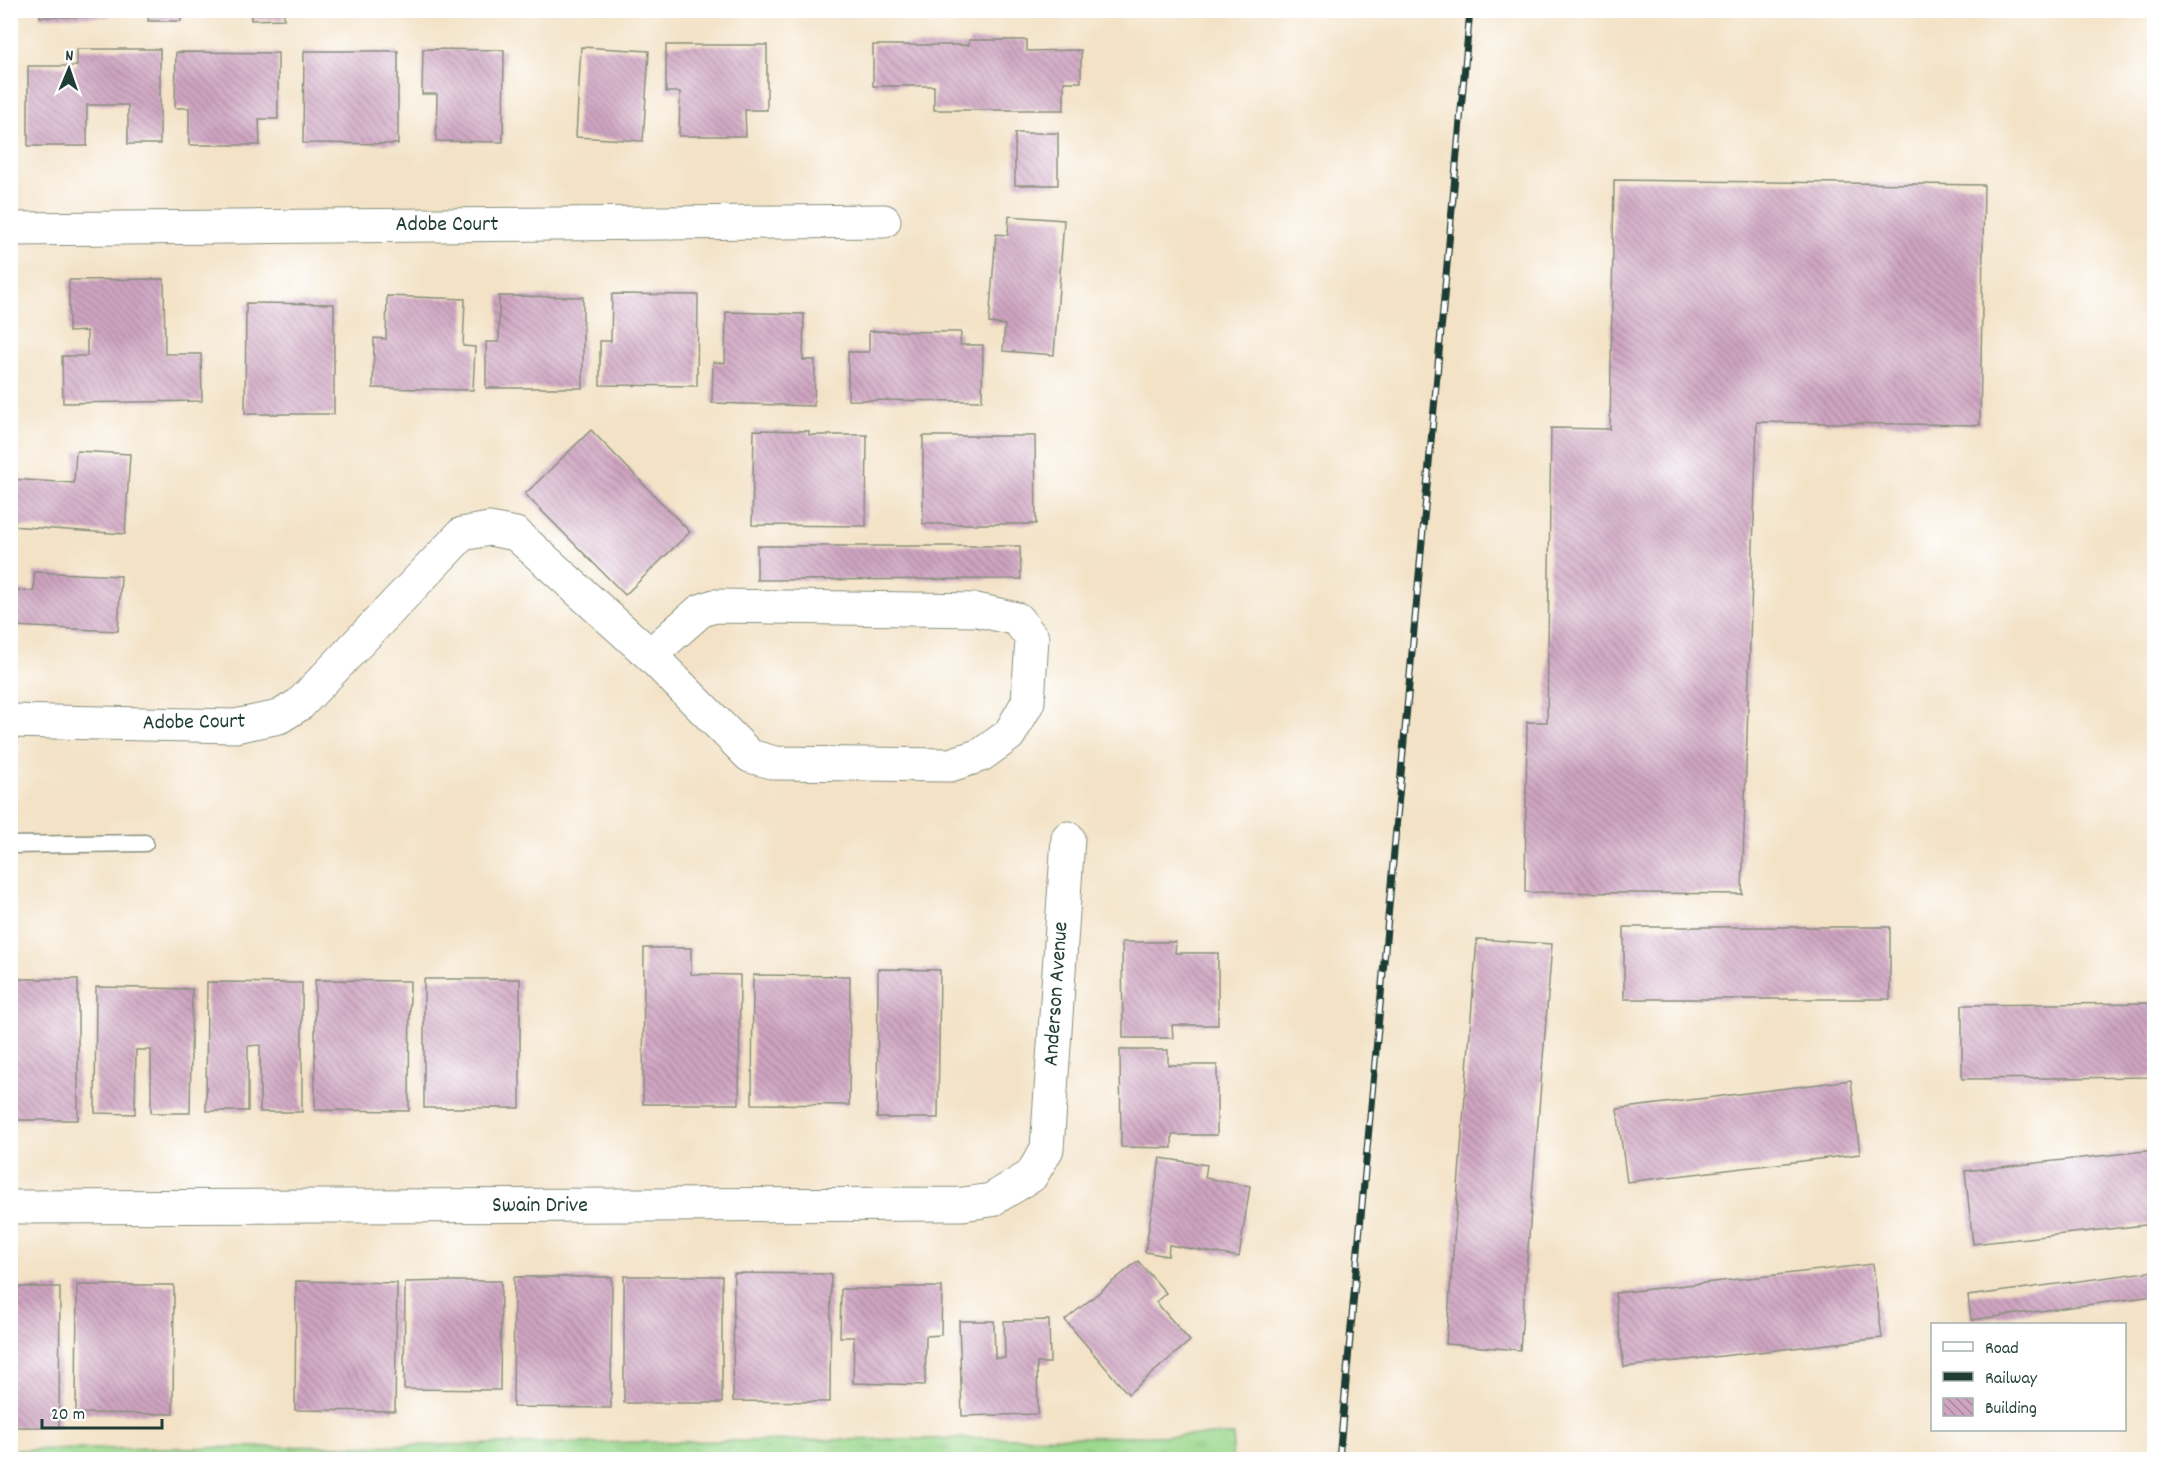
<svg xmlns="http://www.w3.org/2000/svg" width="2165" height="1470" font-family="Dekko,sans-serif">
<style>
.grass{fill:url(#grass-tufts);stroke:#5d8a60;stroke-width:1.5}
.building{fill:url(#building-back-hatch)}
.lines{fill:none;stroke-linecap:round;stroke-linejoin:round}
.lane-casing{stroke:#89907d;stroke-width:19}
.street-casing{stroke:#89907d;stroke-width:35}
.lane{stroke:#fff;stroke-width:16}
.street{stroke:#fff;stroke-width:33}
.rail-casing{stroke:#1f3d34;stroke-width:7}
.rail{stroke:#fff;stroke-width:4.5;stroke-dasharray:14;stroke-linecap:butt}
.labels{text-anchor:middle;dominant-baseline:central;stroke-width:6;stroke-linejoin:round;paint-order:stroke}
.street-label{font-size:22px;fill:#1f3d34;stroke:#fff}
</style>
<defs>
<pattern id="grass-tufts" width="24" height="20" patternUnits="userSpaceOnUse" patternTransform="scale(1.5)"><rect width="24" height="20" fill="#9bd88d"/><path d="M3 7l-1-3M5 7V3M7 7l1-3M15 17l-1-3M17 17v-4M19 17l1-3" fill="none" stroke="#85ba7a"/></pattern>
<pattern id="building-back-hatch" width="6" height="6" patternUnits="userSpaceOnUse" patternTransform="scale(1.5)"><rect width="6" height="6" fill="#cfa4c1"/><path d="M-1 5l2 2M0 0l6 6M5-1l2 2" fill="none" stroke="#a7879e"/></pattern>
</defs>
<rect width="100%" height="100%" fill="#fff"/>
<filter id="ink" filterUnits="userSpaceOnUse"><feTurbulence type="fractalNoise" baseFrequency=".0167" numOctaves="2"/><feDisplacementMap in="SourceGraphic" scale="12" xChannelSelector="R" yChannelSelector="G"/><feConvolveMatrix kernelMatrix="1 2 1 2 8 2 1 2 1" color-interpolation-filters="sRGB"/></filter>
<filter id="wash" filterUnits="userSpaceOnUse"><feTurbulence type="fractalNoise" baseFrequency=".008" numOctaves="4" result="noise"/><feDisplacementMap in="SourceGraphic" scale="24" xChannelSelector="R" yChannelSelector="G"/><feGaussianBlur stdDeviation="1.35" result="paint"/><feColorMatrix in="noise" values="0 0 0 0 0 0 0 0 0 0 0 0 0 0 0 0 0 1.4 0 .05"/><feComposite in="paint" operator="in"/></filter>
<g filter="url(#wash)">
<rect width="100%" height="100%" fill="#f3e2c6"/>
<path class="grass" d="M1234,1435L1232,1460L10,1459L11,1450Z"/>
<g id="blocks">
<path class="building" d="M40,10H110V17H40Z
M149,10H181V21H148Z
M251,10H284V19L251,20Z
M969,40H1027V51L1081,50V82H1064V110H934V86H873V45H969Z
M666,45H767V110H745L746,136H679L680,92H666Z
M581,47L649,51L643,141L576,137Z
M77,49H160V144H128V105H87V146H28V66H77Z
M423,49L504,50L503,142L436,141L437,94H422Z
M304,51H398V144L303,143Z
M176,52L278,53V119H259L260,145H189V108H175Z
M1015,133H1058V185H1015Z
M1614,180L1984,185L1980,425L1757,422L1742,894L1525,892L1527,722H1547L1551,428L1610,429Z
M1009,216L1064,220L1054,355L1003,351L1005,325L989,323L996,234L1008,235Z
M164,279L165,354H201L202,401L63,403L62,356H87V331L69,332V280Z
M612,294L698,295L697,386L600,385V341H611Z
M387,296L465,299L463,346L475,347L473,390L373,388L374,338L386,339Z
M499,296L583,297V388H486V342H499Z
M246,303L334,304V414H245Z
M726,312L804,314L803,360H815L814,406L712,403L713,362L725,363Z
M869,331L961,332L960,345H983L982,401L848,400V352H869Z
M591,430L690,532L625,595L525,494Z
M754,430L809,431V435H867L866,526L752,525Z
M923,436H1035L1036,524H923Z
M76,451L130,454L125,534L10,526V479L74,483Z
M757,546H1020L1021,579L757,580Z
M34,572L121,576L118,631L11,626L13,590L34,591Z
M1624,927H1890V999H1624Z
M1477,939L1552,944L1520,1350L1446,1344Z
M1122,942H1176L1175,953H1218V1025H1172L1173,1038H1123Z
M644,948H691V974L740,975L739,1104H643Z
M878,969L940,970L938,1118H877Z
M753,975L850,976L849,1105L752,1104Z
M10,979H78V1120H10Z
M424,979H520V1108H424Z
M315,980L410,981L409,1111L315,1110Z
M207,982L302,983V1112H260V1045L248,1046V1111H206Z
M96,987L192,989L190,1113H151V1050H136L135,1114L95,1113Z
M2154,1003V1077L1962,1079V1005Z
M1120,1050H1168V1065H1217V1135H1172V1148L1121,1147Z
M1851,1080L1860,1154L1627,1182L1617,1109Z
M2154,1150V1224L1973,1244L1965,1171Z
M1160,1158L1207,1165L1205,1178L1250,1186L1239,1257L1169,1245L1168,1256L1145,1252Z
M1138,1261L1166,1293L1156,1302L1190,1341L1128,1394L1065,1320Z
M1873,1264L1882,1338L1624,1367L1615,1293Z
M2154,1271V1296L1971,1320L1968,1296Z
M734,1273L831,1274L830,1402L733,1401Z
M624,1276H722V1403H624Z
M514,1277H612L611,1408L513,1407Z
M296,1281L397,1283L395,1411L295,1410Z
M453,1281H501L500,1390L404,1389L405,1282Z
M77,1285H174L173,1414L76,1413Z
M10,1287H60L59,1427H10Z
M897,1287H942L941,1335L926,1336L925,1385L853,1383L854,1337H840L841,1289H897Z
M1049,1320L1050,1363H1037L1038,1414L962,1416L959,1321H994L995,1358H1005L1004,1321Z"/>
</g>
</g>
<g filter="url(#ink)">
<use href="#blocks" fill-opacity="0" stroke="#89907d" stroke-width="1.5"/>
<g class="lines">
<defs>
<path id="lane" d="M10,845L145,843"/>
<path id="street" d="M10,229L884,221
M714,606L977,610L1017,619L1032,638L1028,702L1009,735L981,755L950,765L775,763L750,756L650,655L700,611Z
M10,721L235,726L279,717L300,704L462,534L489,529L516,534L650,655
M10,1207L963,1204L991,1200L1031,1176L1047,1149L1068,838"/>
</defs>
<use href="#lane" class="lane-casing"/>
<use href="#street" class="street-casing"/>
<use href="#lane" class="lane"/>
<use href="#street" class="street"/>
<defs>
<path id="rail" d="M1339,1460L1470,10"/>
</defs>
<use href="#rail" class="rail-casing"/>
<use href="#rail" class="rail"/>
</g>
</g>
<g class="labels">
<g class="street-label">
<text x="447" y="225">Adobe Court</text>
<text transform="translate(194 723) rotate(-1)">Adobe Court</text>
<text transform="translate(1057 994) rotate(-86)">Anderson Avenue</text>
<text x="540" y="1206">Swain Drive</text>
</g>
</g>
<rect width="2165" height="1470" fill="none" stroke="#fff" stroke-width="36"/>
<rect x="1931" y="1323" width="195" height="108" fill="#ffffff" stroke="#a5b1ae" stroke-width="1.5"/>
<rect x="1943" y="1342" width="30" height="9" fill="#ffffff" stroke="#a5b1ae" stroke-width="1.5"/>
<text x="1985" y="1353" font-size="18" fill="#1f3d34">Road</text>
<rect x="1943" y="1372" width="30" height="9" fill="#1f3d34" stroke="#a5b1ae" stroke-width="1.5"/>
<text x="1985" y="1383" font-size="18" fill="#1f3d34">Railway</text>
<rect x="1943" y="1398" width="30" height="18" fill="url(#building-back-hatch)" stroke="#a5b1ae" stroke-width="1.5"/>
<text x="1985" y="1413" font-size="18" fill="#1f3d34">Building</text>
<g transform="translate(69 69) rotate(2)" stroke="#ffffff" stroke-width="4.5" paint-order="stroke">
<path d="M0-4.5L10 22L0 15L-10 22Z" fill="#1f3d34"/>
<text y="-9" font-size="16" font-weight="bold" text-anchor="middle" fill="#1f3d34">N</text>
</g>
<path d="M42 1419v9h120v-9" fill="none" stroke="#1f3d34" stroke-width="3"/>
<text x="51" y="1419" font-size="18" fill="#1f3d34" stroke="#ffffff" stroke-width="4.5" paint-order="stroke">20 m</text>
</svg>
